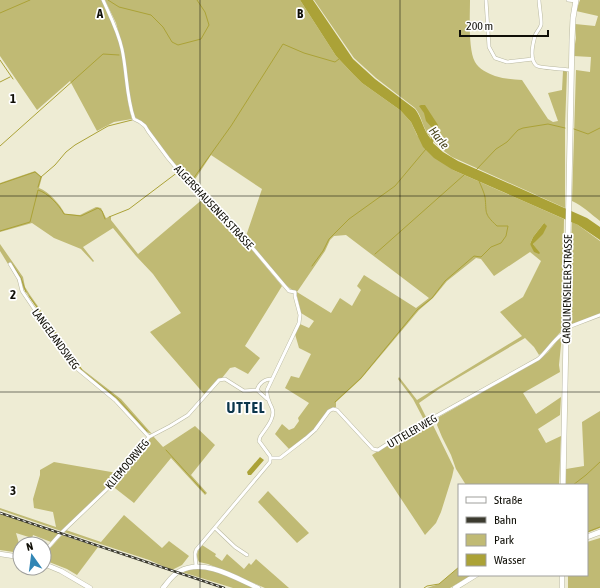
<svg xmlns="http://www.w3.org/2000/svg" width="600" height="588" font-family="'Asap Condensed',sans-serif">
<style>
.green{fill:#c0ba74;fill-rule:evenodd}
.water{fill:#aba237}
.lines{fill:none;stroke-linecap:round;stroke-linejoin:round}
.stream{stroke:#aba237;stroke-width:1}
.street-casing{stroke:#bab9a1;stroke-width:4}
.secondary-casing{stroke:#bab9a1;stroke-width:5.5}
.primary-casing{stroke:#bab9a1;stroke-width:6}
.street{stroke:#fff;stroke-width:3}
.secondary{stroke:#fff;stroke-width:4.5}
.primary{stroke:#fff;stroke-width:5}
.rail-casing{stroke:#3b3a2f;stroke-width:2.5}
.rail{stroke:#fff;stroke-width:1;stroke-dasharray:3;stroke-linecap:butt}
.grid{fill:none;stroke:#100f07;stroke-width:1;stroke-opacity:0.55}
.labels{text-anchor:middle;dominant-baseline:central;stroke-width:3.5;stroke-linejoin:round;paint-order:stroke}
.street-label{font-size:11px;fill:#100f07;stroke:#fff}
.water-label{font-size:12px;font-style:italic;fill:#464217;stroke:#fff}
.district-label{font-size:15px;font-weight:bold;letter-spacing:1px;fill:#0c364c;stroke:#fff}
.grid-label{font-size:13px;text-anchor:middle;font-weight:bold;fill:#100f07;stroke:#fff;stroke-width:3.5;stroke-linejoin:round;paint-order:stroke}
</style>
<rect width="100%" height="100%" fill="#eeecd4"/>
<path class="green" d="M0,0H102C109,16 117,32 121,49C126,72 125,96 132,119L114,122L97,131L70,81L37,110L0,56Z
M105,0H300L336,56L352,73L362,83L400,110L411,122L417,135L453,170L564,219L562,331C553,338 549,349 539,355L534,347L525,338L439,389L419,403L427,419L424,420L413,399L398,379L399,377L417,400L522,336L500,312L523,297L541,261L530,252L494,276L481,259L476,258L447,281L433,298L419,310L361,379L336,402V407L330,409L310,434L289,449L275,434L282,424L289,430L294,428L299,421L298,418L309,403L285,388L291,376L299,378L311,354L299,348L295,334L300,324L309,328L314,321L301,313L296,292C282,286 256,250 246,236L262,189L211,155L192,184L169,157L149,131L146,125L135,117L132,111L127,81L124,52L116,23ZM544,223C545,235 540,235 533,244L538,251L530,244L533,237ZM346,235L429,298L416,308L364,275L357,286L361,290L352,306L340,298L331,313L297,292L325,251L330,240L334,236Z
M314,0H470C470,15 468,49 475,62C479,69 487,73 495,76C504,79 513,79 522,80L548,119L553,122L558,121L548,93L562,90L563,71H567L565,127V208L452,157C442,150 432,142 426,131C422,124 421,115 415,108L376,78L354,58Z
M580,0H600V221C591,214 583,206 572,201L576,70L590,72L591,57L573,56L576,38L575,24L595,26L598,16L576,11Z
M35,171L42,177L39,188C49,192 60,204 65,214L80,215L96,207L101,208L106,218L111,216V220L138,254L204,198L228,221L282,286L245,346L260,358L248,374L235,367L230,368L222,378L215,382L205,395L150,332L181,313L153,274L136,256L113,228L83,247L94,261L93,262L81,249L54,238L32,223L0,232V183Z
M572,222L578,225L600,241V315L568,327Z
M0,244L23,277L25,287L30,295L82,369L121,399L152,434L146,432L117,400L76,366L23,288L11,263L8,264L0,251Z
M562,335L559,365L560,372L523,393L536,414L561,397L560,415L538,429L546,443L561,436L559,485H466L456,469L451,455L442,437L437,425L439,417L539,360L548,352Z
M600,411V528L587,533V485H566V469L584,466L582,422Z
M431,421L454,468L452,477L441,512L436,523L425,535L372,455L407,432Z
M195,426L215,445L191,475L207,493L205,495L171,458L134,503L111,485L149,439L153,436L163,447Z
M54,462L117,473L104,490L61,531L0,510V508L56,527L53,512L34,508L33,499L40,475V470Z
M268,491L309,533L297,543L258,502Z
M0,514L59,533L51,542L33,535L32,538L16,533L20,547V553L0,550Z
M124,515L162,548L169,541L189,556L182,565L172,570L149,560L64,532L66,530L101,542Z
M62,535L98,547L77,575L67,569L44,560V555Z
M600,538V588H568V575H587V542Z
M202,545L216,554L215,556L222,561L227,554L244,569L249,563L251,565L256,559L289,588H265L208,564L199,562C195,555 198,550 202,545Z
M459,567V575H472L450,588H427L439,584Z
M201,568L216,571L255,588H233L182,572L189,569Z"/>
<path class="water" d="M300,0H313L353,59L375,79L415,109C422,118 423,130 431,139L433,134L434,130L426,121L424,113L419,106L421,105H425L438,125V132L434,138L433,143L443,152L458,161L587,218L600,227V240L578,225L453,170L434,158L423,147L411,122L400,110L362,83L352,73L336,56Z
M544,223L547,226L543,234L533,244L540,253L539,254L534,252L530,244L533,237Z
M260,457L264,460L251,475H248L247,472Z"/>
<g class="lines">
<path class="stream" d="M108,0L119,7L151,15L163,27L172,42L178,45L201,39L209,25L205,12L197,0
M0,13L30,0
M0,60L13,79
M0,82L10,77
M574,129L588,134L600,128
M0,146L103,54L119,55
M476,170L496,149L507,142L518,130L523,128L548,124L565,128
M193,179L231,126L283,44L304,53L335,62L339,59
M0,184L35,172L41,177
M38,187L41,177L55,165L66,152L75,145L108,126L132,120
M109,217L129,209L178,172
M0,231L30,222L38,190C48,193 59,205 64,214L81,216L98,208L102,211L105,219
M375,254L464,175
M12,264L21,278L26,292
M312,266L323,251L329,239L349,219L395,186L426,149
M29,296L82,370
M86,374L118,399L147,431
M335,402L361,378L417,310L432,298L445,281L474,256L481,257L491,247L501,243L506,236L508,226H497C483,213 487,213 485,197C484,192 481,186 479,181
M166,450L205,493
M573,485L586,475L600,462
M587,532L600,527
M424,588L427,586L439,584L459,567"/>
<defs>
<path id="street" d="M103,0C110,16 118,31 122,49C127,72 126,96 134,119L140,122L145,126L148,131L168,158L183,176L229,220L289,291L295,292V296L300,315L299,323L267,390C266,398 269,401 272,408C276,418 265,429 260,437L259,441L270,456V462L196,550L195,554L196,566
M486,0L489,47L495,58L507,62L533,59
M539,0C539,5 542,22 541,25C540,29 536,32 535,36C533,43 529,60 537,66C541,68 565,69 571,70
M568,0L576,1
M10,264L19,279L22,291L43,322L64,349L75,367L115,400L149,437
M566,328L600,315
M257,390C259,383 265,379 272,379
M270,458H280L306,438L315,430L329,411L333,409L337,410L373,449L378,450L412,428L438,415L538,359C546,353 557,334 566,333
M215,528L235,547L247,555
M44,552L61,533L106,490L149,437L170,426L188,415L219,380L225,379L244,391L257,390L267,399"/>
<path id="secondary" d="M0,554L20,557
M44,564L61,571L90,588
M163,588C168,582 173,574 180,571C204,558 236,578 258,588
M455,588L476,575
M562,588V575"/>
<path id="primary" d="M563,485L572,40L573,18L576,0
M587,537L600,532"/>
</defs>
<use href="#street" class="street-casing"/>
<use href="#secondary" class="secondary-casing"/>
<use href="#primary" class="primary-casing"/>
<use href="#street" class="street"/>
<use href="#secondary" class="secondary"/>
<use href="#primary" class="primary"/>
<defs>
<path id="rail" d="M0,513L224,588"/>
</defs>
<use href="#rail" class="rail-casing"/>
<use href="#rail" class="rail"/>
</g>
<path class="grid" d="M200,0V588M400,0V588M0,196H600M0,392H600"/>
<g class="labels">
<g class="street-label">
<text transform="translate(214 207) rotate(47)">ALGERSHAUSENER STRASSE</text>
<text transform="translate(567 289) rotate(-89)">CAROLINENSIELER STRASSE</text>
<text transform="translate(56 339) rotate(54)">LANGELANDSWEG</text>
<text transform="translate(412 431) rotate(-30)">UTTELER WEG</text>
<text transform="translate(127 464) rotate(-50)">KLIEMOORWEG</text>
</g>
<g class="water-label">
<text transform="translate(439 138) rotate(52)">Harle</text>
</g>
<g class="district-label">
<text x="246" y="407">UTTEL</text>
</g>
</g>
<g class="grid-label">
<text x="100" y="18">A</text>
<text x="300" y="18">B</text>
<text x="13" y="103">1</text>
<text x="13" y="299">2</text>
<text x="13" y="495">3</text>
</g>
<rect x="458" y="484" width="130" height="92" fill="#ffffff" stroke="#9f9f9c"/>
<rect x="466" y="497" width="20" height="6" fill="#ffffff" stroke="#9f9f9c"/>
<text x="494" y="504" font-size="12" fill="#100f07">Straße</text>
<rect x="466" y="517" width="20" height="6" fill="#3b3a2f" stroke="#9f9f9c"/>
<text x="494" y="524" font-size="12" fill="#100f07">Bahn</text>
<rect x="466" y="534" width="20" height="12" fill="#c0ba74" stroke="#9f9f9c"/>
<text x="494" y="544" font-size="12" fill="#100f07">Park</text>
<rect x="466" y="554" width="20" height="12" fill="#aba237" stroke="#9f9f9c"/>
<text x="494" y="564" font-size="12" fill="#100f07">Wasser</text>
<g transform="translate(32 556) rotate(346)"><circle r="19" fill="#ffffff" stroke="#9f9f9c"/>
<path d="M0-3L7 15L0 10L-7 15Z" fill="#3186b5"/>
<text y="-6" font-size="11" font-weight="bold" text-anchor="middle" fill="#100f07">N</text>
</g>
<path d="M460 30v6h88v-6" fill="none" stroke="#100f07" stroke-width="2"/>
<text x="466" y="30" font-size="12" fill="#100f07" stroke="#ffffff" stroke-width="3" paint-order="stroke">200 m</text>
</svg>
